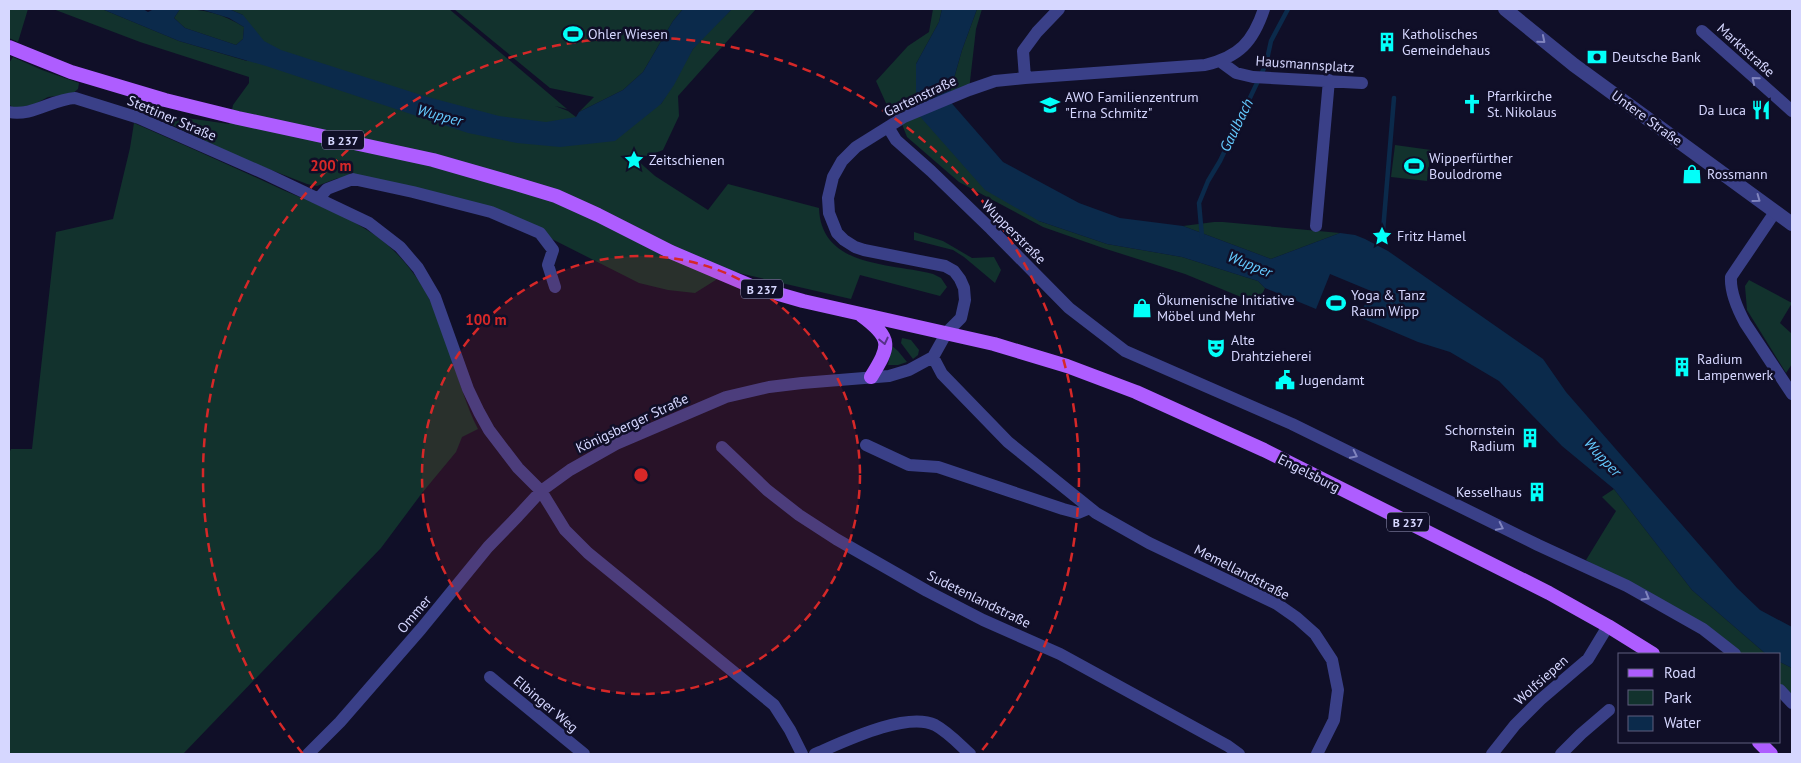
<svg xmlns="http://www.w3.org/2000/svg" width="1801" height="763" font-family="'PT Sans',sans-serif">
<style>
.green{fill:#12322d}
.water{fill:#0b2a4b}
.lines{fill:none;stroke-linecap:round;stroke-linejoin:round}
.stream{stroke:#0b2a4b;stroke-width:4.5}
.minor{stroke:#3a4088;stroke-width:12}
.tertiary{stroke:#3a4088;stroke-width:14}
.primary{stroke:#ae5dff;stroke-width:14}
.oneway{stroke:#8084be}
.oneway2{stroke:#573289}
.ring{fill:none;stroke:#d62828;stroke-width:2.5;stroke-dasharray:9 6}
.labels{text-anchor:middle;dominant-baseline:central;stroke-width:5;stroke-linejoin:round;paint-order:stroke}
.shield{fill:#100f28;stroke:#9b9bbe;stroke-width:1}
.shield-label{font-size:12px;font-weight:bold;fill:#d6d7ff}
.poi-label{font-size:14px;fill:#d6d7ff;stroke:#100f28;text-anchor:start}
.street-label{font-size:14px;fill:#d6d7ff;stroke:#100f28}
.water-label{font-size:15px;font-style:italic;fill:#64cbff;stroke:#100f28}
.centre{fill:#d62828;stroke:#100f28;stroke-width:2.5}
.ring-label{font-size:15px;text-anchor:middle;font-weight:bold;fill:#d62828;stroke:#100f28;stroke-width:5;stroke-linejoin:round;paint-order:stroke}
</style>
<rect width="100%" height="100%" fill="#100f28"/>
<path class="green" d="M9,9H28L18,42L9,38Z
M53,9H102L179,41L247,61L244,28L243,39L236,45L185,28L174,18L180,9C205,9 223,14 244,27L243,15L229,9H449L567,109L555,106L568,111L576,117L569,118L661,104C672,87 681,67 693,49C704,34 719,22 732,9H756L678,96L679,116L663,150L637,160L655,176L708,210L728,184L819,208C821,268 891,263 933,274L941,278L947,287L940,296L860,275L851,299L730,271L695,293L668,290L639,283L540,233L491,212L338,178L317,186L307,184L243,159L145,112L229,124L233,105L249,83V77L140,42Z
M454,9H683L673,21L643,72L623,90L579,112L594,97L550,88Z
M933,9H942L939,22L916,64L1039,221L1107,244L1182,257L1258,281L1265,288L1258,304L1185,274L1103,248L1043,227L959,182L907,137L900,119L890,112L876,81L908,46L929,32Z
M977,9H982L976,29L969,90L948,99L962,50Z
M13,57L42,70L79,83L78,89L72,94L48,97L35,104L14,109L9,104V63Z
M134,123C184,145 234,167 283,190C314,203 347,216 375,235C395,249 413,270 425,291C449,333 456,385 478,429L462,437L456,452L422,493L381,548L183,754H9V453L11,449H32L56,232L113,219L130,148Z
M1395,145L1431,150L1427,181L1391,177Z
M1214,222H1223L1340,233L1271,259L1183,226Z
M914,232L943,241L972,258L994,257L1001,270L995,283L964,257L953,250L914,240Z
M1749,280L1792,303L1780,323L1792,334V364L1786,373L1747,310L1745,286Z
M902,338L911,340L919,350L918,355L913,359L901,343Z
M892,346L898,351L907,362L898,365H888Z
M1614,489L1692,590L1766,654H1735L1586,560L1616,511L1602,497Z
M1780,662L1792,668V694L1780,689Z"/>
<path class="water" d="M102,9H143L148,12L154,9H180L174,18L185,28L236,45L243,39L244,27L229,18L200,9H229L243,15L264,41L281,50L424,96L499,116L546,122L576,117L579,112L623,90L643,72L673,21L683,9H732L693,49L674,85L661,104L615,141L560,147L517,143L468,133L266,66L179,41Z
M942,9H977L962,50L948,99L1003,162L1079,203L1120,218L1183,226L1271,259L1340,233L1355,235L1365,239L1388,251L1543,359L1566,392L1737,588L1760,610L1792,627V668L1780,662V654H1766L1692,590L1614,489L1562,446L1499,381L1450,352L1418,342L1359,317L1371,291L1330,274L1316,309L1265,288L1258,281L1182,257L1107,244L1039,221L985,190L916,112V64L939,22Z"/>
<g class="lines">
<path class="stream" d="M1383,231L1394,98
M1202,237L1199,203L1208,181L1220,161L1266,64L1271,41L1288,9"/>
<path class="minor" d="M1702,31L1792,111
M1221,62L1236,73L1253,77L1362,83
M1025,78L1023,51L1037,32L1059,9
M9,112C31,117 53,99 75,98L139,118L268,175L369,223L400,247L418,268L435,297L468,389L479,412L489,430L518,468L541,491L565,530L588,553L774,705L790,730L802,754
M888,127L896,140L931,171L991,229L1069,308L1125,351L1292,424L1538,545L1627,586L1703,629L1735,654
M319,198L327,189L353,179L413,192L491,212L540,233L553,250L548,265L555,287
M1775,212L1731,277C1730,292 1738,310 1745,323L1792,394
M1316,226L1329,80
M933,357L942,374L1008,442L1096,513L1149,543L1277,604L1297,618L1315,634L1332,660L1338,690L1334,720L1317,754
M866,445L909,465L938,467L1063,509L1078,513L1090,508
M722,447L767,490L799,515L836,539L927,591L983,620L1060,654L1228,746L1239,754
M490,677L584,754
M1780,690L1792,703
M308,754L340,722L421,629L488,547L518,516L541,491L570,470L616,444L726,397L769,387L802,383L889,376L909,370L933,357L947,332L961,318L965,300L964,288L960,279L954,271L945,266L864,250L855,247L844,240L837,233L829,213L828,198L833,177L842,161L856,147L904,117L969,90L995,81L1025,78L1205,65C1239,57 1253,42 1264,9
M815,754C843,742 906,711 935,725C948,732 959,744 970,754
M1492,754L1515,725L1540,700L1588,659L1608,626
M1561,754L1581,734L1609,710"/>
<path class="tertiary" d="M1505,9L1574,65L1792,224"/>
<path class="primary" d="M9,47L71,72L165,100L238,118L433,160L513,183L556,196L598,215L671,252L751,286L803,301L994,344L1067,366L1136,392L1264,450L1549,593L1608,626L1653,654
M862,316C893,339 890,346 871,377
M1759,742L1771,754"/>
</g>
<defs><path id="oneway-chevron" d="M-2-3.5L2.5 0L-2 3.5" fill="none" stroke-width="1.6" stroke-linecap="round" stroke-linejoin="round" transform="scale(1.25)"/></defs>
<g class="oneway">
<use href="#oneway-chevron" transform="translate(1542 40) rotate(40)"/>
<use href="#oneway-chevron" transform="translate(1755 80) rotate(-140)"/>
<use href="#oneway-chevron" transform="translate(1757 199) rotate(36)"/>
<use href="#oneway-chevron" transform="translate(1354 455) rotate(26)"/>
<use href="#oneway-chevron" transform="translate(1500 527) rotate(26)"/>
<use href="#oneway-chevron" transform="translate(1646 597) rotate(30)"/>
</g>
<use class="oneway2" href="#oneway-chevron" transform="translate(884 341) rotate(77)"/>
<circle cx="641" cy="475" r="219" fill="#d62828" fill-opacity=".12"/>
<g class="ring">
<circle cx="641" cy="475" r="219"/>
<path d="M303 754A438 438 0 1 1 979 754"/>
</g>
<defs>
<symbol id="stadium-bare" viewBox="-9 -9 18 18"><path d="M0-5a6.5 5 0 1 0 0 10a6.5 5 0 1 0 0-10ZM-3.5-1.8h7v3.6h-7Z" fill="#02fff9" stroke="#100f28" stroke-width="2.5" paint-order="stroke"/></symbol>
<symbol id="building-bare" viewBox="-9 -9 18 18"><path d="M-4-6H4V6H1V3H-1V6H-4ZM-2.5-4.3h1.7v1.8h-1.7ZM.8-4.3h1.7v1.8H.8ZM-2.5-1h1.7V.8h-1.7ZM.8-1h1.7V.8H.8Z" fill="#02fff9" stroke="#100f28" stroke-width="2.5" paint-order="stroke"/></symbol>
<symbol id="bank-bare" viewBox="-9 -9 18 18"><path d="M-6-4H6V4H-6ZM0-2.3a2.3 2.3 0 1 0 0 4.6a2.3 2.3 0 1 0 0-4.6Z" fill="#02fff9" stroke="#100f28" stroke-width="2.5" paint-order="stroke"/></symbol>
<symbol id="church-bare" viewBox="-9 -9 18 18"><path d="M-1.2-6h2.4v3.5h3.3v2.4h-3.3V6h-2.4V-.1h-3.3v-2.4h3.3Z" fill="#02fff9" stroke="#100f28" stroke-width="2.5" paint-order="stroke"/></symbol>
<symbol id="school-bare" viewBox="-9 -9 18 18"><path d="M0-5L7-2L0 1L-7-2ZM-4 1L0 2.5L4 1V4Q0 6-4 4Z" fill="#02fff9" stroke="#100f28" stroke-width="2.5" paint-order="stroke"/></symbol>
<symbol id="restaurant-bare" viewBox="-9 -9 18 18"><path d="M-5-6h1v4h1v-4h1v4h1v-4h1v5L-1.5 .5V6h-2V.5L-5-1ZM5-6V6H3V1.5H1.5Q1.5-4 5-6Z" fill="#02fff9" stroke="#100f28" stroke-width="2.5" paint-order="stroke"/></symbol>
<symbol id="sight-bare" viewBox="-9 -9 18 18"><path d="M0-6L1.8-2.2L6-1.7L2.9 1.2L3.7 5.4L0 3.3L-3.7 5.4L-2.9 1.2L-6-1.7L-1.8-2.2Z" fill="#02fff9" stroke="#100f28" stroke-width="2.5" paint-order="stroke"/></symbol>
<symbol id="shop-bare" viewBox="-9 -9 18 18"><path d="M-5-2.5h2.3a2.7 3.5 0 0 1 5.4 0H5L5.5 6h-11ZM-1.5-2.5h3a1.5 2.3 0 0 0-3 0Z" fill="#02fff9" stroke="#100f28" stroke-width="2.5" paint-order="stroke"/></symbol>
<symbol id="theatre-bare" viewBox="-9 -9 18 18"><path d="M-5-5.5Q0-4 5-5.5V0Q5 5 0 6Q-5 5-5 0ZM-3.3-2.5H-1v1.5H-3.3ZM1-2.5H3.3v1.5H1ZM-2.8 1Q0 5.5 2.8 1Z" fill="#02fff9" stroke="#100f28" stroke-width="2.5" paint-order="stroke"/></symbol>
<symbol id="civic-bare" viewBox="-9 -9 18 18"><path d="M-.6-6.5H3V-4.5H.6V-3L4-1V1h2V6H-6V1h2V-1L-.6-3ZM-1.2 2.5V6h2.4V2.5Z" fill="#02fff9" stroke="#100f28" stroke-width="2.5" paint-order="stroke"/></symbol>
</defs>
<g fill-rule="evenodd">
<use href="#stadium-bare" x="559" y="20" width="28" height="28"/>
<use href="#building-bare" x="1373" y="28" width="28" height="28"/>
<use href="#bank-bare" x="1583" y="43" width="28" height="28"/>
<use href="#church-bare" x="1458" y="90" width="28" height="28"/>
<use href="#school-bare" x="1036" y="91" width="28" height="28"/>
<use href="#restaurant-bare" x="1747" y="96" width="28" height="28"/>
<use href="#sight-bare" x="620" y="146" width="28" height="28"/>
<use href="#stadium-bare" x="1400" y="152" width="28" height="28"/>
<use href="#shop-bare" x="1678" y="160" width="28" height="28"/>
<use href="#sight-bare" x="1368" y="222" width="28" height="28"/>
<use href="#stadium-bare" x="1322" y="289" width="28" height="28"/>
<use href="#shop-bare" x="1128" y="294" width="28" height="28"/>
<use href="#theatre-bare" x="1202" y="334" width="28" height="28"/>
<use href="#building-bare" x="1668" y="353" width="28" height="28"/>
<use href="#civic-bare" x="1271" y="366" width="28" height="28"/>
<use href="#building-bare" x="1516" y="424" width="28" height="28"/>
<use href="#building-bare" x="1523" y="478" width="28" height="28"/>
</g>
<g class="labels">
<g class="shield">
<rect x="322" y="130.5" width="42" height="19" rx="4"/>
<rect x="741" y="279.5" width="42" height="19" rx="4"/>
<rect x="1387" y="512.5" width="42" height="19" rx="4"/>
</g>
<g class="shield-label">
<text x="343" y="140">B 237</text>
<text x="762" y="289">B 237</text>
<text x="1408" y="522">B 237</text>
</g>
<g class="poi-label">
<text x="588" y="34">Ohler Wiesen</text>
<text x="1402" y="34">Katholisches<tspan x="1402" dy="16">Gemeindehaus</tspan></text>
<text x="1612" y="57">Deutsche Bank</text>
<text x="1487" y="96">Pfarrkirche<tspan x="1487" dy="16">St. Nikolaus</tspan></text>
<text x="1065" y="97">AWO Familienzentrum<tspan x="1065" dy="16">"Erna Schmitz"</tspan></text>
<text x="1746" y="110" text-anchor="end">Da Luca</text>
<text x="1429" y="158">Wipperfürther<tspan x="1429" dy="16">Boulodrome</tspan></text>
<text x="649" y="160">Zeitschienen</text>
<text x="1707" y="174">Rossmann</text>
<text x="1397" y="236">Fritz Hamel</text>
<text x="1351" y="295">Yoga &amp; Tanz<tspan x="1351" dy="16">Raum Wipp</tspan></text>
<text x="1157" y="300">Ökumenische Initiative<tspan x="1157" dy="16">Möbel und Mehr</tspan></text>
<text x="1231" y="340">Alte<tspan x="1231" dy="16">Drahtzieherei</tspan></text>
<text x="1697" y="359">Radium<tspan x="1697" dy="16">Lampenwerk</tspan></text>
<text x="1300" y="380">Jugendamt</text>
<text x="1515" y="430" text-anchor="end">Schornstein<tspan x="1515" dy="16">Radium</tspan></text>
<text x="1522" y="492" text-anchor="end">Kesselhaus</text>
</g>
<g class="street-label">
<text transform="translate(1746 50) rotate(42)">Marktstraße</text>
<text transform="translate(1305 64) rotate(4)">Hausmannsplatz</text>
<text transform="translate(920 96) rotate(-25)">Gartenstraße</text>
<text transform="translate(172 118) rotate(23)">Stettiner Straße</text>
<text transform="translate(1647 118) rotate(36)">Untere Straße</text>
<text transform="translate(1014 232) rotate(45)">Wupperstraße</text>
<text transform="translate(632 423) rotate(-25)">Königsberger Straße</text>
<text transform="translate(1309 473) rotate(27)">Engelsburg</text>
<text transform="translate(1242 572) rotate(27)">Memellandstraße</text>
<text transform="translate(979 599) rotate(26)">Sudetenlandstraße</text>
<text transform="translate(414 614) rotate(-50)">Ommer</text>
<text transform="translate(1541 680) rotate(-42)">Wolfsiepen</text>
<text transform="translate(546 704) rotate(40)">Elbinger Weg</text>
</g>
<g class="water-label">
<text transform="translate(440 115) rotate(15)">Wupper</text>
<text transform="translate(1236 125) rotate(-64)">Gaulbach</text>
<text transform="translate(1250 264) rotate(22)">Wupper</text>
<text transform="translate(1603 457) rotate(47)">Wupper</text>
</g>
</g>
<circle cx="641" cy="475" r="8" class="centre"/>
<g class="ring-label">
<text x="331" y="171">200 m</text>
<text x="486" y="325">100 m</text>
</g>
<rect width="1801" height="763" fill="none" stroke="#d6d7ff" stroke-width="20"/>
<rect x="1618" y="653" width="162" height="90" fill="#100f28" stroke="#5f5f7e"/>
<rect x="1628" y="669" width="25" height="8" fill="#ae5dff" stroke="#5f5f7e"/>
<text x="1664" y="678" font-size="15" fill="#d6d7ff">Road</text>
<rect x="1628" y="690" width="25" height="15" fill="#12322d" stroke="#5f5f7e"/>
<text x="1664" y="703" font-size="15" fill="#d6d7ff">Park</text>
<rect x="1628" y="716" width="25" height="15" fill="#0b2a4b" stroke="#5f5f7e"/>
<text x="1664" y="728" font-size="15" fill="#d6d7ff">Water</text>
</svg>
